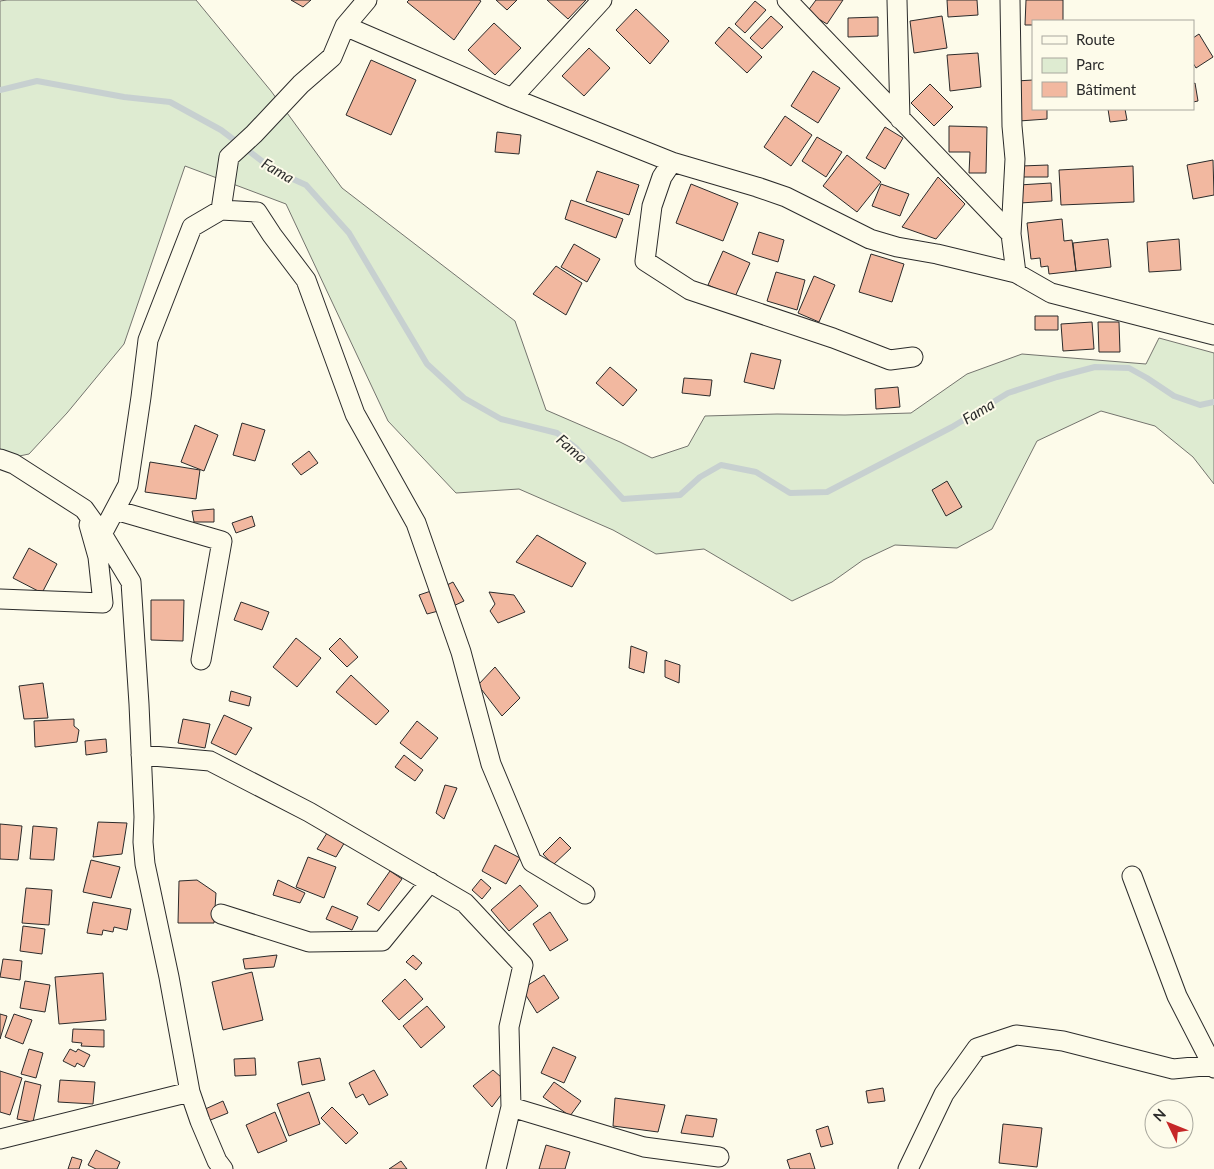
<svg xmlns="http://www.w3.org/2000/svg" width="1214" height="1169" font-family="Lato,sans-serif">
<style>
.green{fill:#deebd1;stroke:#74746e}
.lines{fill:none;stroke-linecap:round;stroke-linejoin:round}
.stream{stroke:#c7d0d0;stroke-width:6}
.building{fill:#f2b8a0;stroke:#2b2b2b}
.street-casing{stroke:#2b2b2b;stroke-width:21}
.street{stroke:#fdfbea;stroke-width:19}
.labels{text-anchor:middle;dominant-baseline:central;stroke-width:4;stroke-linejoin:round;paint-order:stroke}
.water-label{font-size:15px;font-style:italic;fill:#2b2b2b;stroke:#fdfbea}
</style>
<rect width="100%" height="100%" fill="#fdfbea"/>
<path class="green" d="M7,0H196L271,91L342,188L515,321L546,410L620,442L652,458L688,446L705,416L777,414L845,415L911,413L967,374L1022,354L1146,364L1159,338L1214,353V484L1193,457L1155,426L1101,411L1037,441L992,529L957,548L895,545L863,560L832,582L792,601L704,549L656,554L613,530L519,489L456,493L388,421L286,204L185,166L124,344L67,413L29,454L0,460V1Z"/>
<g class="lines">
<path class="stream" d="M0,90L37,81L124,97L170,102L221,130L275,171L306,185L349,233L427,364L464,398L501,419L557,433L576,448L623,499L680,495L700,477L721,465L756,472L790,493L827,492L952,427L1008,393L1057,377L1095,367L1129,368L1147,378L1174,396L1200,405L1214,402"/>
</g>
<path class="building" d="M291,0H311L303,7Z
M409,0H479L481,1L454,40L407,2Z
M496,0H517L507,10Z
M547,0H586L568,19Z
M816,0H843L827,24L807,12Z
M947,0H977L978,15L948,17Z
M1026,0H1063V21H1033V25H1025Z
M755,1L766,10L745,33L735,24Z
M636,9L669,41L650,64L616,30Z
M771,16L783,27L762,49L750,38Z
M942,16L947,48L914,53L910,21Z
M878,17V36L848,37V18Z
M494,23L521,48L495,75L468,50Z
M729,27L762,57L747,73L715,43Z
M1199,34L1213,57L1196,68L1193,63V38Z
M589,48L610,68L584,96L562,76Z
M978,53L981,87L950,91L947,55Z
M371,60L416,80L391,135L346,115Z
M813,71L840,88L818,123L791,106Z
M1033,80V109H1047V119L1019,121L1016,81Z
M1195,83L1198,101L1193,102V84Z
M930,84L953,107L934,126L911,103Z
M1108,109H1125L1127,120L1110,122Z
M785,116L812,135L791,166L764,147Z
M949,126L987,127L986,173H969L970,152H949Z
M885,127L903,138L885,169L866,158Z
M497,132L521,135L519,154L495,152Z
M817,137L842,152L826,177L802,161Z
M847,155L881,182L857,212L823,186Z
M1213,160L1214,195L1193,199L1187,165Z
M1048,165V177H1021V166Z
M1133,166L1134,202L1061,205L1059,170Z
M597,171L639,185L629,215L586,201Z
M938,177L965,204L936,239L902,227Z
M1051,183L1052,201L1020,203L1019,185Z
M691,184L738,203L723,241L676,223Z
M881,184L909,194L900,216L872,206Z
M571,200L623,219L616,238L565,219Z
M1062,219L1064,241L1072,240L1076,271L1049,274L1048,266L1041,267L1040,258L1031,259L1027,223Z
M759,232L784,240L778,262L752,254Z
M1108,239L1111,267L1076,271L1073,243Z
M1179,239L1181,270L1149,272L1147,242Z
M574,244L600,259L587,282L561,267Z
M723,251L750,263L735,297L708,285Z
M871,254L904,264L892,302L859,292Z
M556,266L582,283L566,315L533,294Z
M776,272L805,280L797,310L767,301Z
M814,276L835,285L819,322L798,313Z
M1035,316H1058V330H1035Z
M1092,322L1094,349L1063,351L1061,324Z
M1098,322H1119L1120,352H1099Z
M751,353L781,360L774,389L744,382Z
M610,367L637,390L623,406L596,383Z
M684,378L712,380L710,396L682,393Z
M898,387L900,407L876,409L875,389Z
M242,423L265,430L255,461L233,455Z
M195,425L218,435L204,471L181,462Z
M309,451L318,463L301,475L292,464Z
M150,462L200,470L196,499L145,492Z
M947,481L962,507L946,516L932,490Z
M214,509V522H194L192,511Z
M252,516L255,526L236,533L232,523Z
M537,535L586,563L572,587L516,562Z
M29,548L57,564L42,593L13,578Z
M453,582L464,601L449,608L441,588Z
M434,590L442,610L427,614L419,595Z
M489,592L514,595L525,612L498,623L490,611L495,604Z
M151,600H184L183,641L151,640Z
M241,602L269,612L262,630L234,620Z
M296,638L321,658L297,687L273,667Z
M340,638L358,657L347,667L329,649Z
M631,646L647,652L644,673L629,668Z
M665,660L680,665L679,683L665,677Z
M495,667L520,698L502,716L478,685Z
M351,675L389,711L376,725L336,692Z
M43,683L48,718L24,719L19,686Z
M231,691L251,697L249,706L229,701Z
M224,715L252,728L236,755L211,743Z
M74,719V726L79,730L77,742L35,747L34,721Z
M183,719L210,724L205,748L178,743Z
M417,721L438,738L421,759L400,743Z
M106,739L107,752L86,755L85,741Z
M404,755L423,770L415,781L395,767Z
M445,785L457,788L444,819L436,813Z
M98,822L127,823L122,854L93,857Z
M0,824L22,826L18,860L0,859Z
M33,826L57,828L54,860L30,859Z
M327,833L346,840L336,857L317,849Z
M560,837L571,848L553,865L543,854Z
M495,845L520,858L506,884L482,871Z
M308,857L336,867L324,898L296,887Z
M91,860L120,867L111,898L83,892Z
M390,871L402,879L379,911L367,904Z
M481,879L491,888L482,899L472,890Z
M197,880L216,893L214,923H178L179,881Z
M278,880L305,893L300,903L273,895Z
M520,885L538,906L509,931L491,910Z
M26,888L52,890L49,925L22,923Z
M93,902L131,909L127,930L114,927L113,932L103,930L102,935L87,933Z
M332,906L358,917L352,930L326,919Z
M550,912L568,940L550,951L533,924Z
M23,926L45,929L42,954L20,951Z
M277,955L274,967L245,969L243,959Z
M413,955L422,963L416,970L406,962Z
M3,959L22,961L20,980L0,977Z
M252,972L263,1020L223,1030L212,982Z
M103,973L106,1020L59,1024L55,977Z
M544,975L559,998L537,1013L522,989Z
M405,979L423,999L399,1020L382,1001Z
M25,981L50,985L45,1012L20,1008Z
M427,1006L445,1027L421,1048L403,1026Z
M0,1014L7,1016L0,1039Z
M14,1014L32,1020L23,1044L5,1037Z
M73,1029L104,1030V1047L81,1046L82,1043L72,1042Z
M553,1047L576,1057L564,1083L541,1073Z
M29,1049L43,1053L36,1078L21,1074Z
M70,1049L76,1052L78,1049L90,1055L84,1067L77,1063L75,1067L63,1061Z
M255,1058L256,1075L235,1076L234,1059Z
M320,1058L325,1080L302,1085L298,1062Z
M374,1070L388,1095L369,1105L363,1094L356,1098L349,1083Z
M493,1070L509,1084L492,1107L473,1086Z
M0,1071L22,1078L10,1115L0,1112Z
M60,1080L95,1082L93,1104L58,1102Z
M25,1081L41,1085L33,1122L17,1119Z
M554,1082L581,1101L570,1116L543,1097Z
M883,1088L885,1101L868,1103L866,1091Z
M309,1092L320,1124L289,1136L277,1104Z
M615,1098L665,1105L658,1132L613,1126Z
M223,1101L228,1113L208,1121L203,1110Z
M332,1107L358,1133L346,1144L321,1118Z
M275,1112L287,1141L258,1153L246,1125Z
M686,1115L717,1119L713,1137L681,1133Z
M1003,1124L1042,1128L1037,1167L999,1163Z
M828,1126L833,1144L821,1147L816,1130Z
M546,1145L570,1152L565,1169H539Z
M96,1150L120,1162L117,1169H96L88,1165Z
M810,1153L815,1169H790L787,1160Z
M72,1157L82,1160L79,1169H68Z
M401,1161L407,1169H389Z"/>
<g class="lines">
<defs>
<path id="street" d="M787,0L1011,234
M897,0L900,119
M1010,0L1012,126L1015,159L1011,234L1016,273
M345,26L512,98L672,162
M512,98L602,0
M221,210L257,212L272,235L306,280L355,414L416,523L461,652L491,764L532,862L585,894
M913,357L890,360L833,338L690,290L645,261L652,206L662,177L672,162L757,187L786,197L870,239L897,247L937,254L1016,273L1051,293L1214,335
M0,459L14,464L84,509L102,534L131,582L139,704L144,817L143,842L145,864L169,977L190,1092L200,1121L217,1161L223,1169
M115,510L222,541L201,660
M102,534L128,485L141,397L148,340L192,227L221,210L229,157L254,134L301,84L332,57L345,26L367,0
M0,599L103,603L98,557L89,525
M141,755L210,761L309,812L465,903L523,965L509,1027L511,1107L496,1169
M1132,876L1177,996L1214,1068
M221,914L309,942L382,941L430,882
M511,1107L644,1147L719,1157
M0,1139L190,1092
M908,1169L944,1094L977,1048L1016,1035L1063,1041L1173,1069L1214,1065"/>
</defs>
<use href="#street" class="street-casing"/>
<use href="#street" class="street"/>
</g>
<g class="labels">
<g class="water-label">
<text transform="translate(278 170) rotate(30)">Fama</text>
<text transform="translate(978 411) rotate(-31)">Fama</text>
<text transform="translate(572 448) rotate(41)">Fama</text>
</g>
</g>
<rect x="1032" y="20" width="162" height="90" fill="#fdfbea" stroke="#a9a89e"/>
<rect x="1042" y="36" width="25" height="8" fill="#fdfbea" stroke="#a9a89e"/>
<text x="1076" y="45" font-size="15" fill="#2b2b2b">Route</text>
<rect x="1042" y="58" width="25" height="15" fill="#deebd1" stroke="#a9a89e"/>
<text x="1076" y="70" font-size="15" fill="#2b2b2b">Parc</text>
<rect x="1042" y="82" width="25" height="15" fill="#f2b8a0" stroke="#a9a89e"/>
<text x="1076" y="95" font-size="15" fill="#2b2b2b">Bâtiment</text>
<g transform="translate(1169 1124) rotate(313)"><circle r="24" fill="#fdfbea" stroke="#a9a89e"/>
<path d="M0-4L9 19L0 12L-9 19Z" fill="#c62828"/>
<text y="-8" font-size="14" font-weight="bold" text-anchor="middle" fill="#2b2b2b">N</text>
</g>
</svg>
